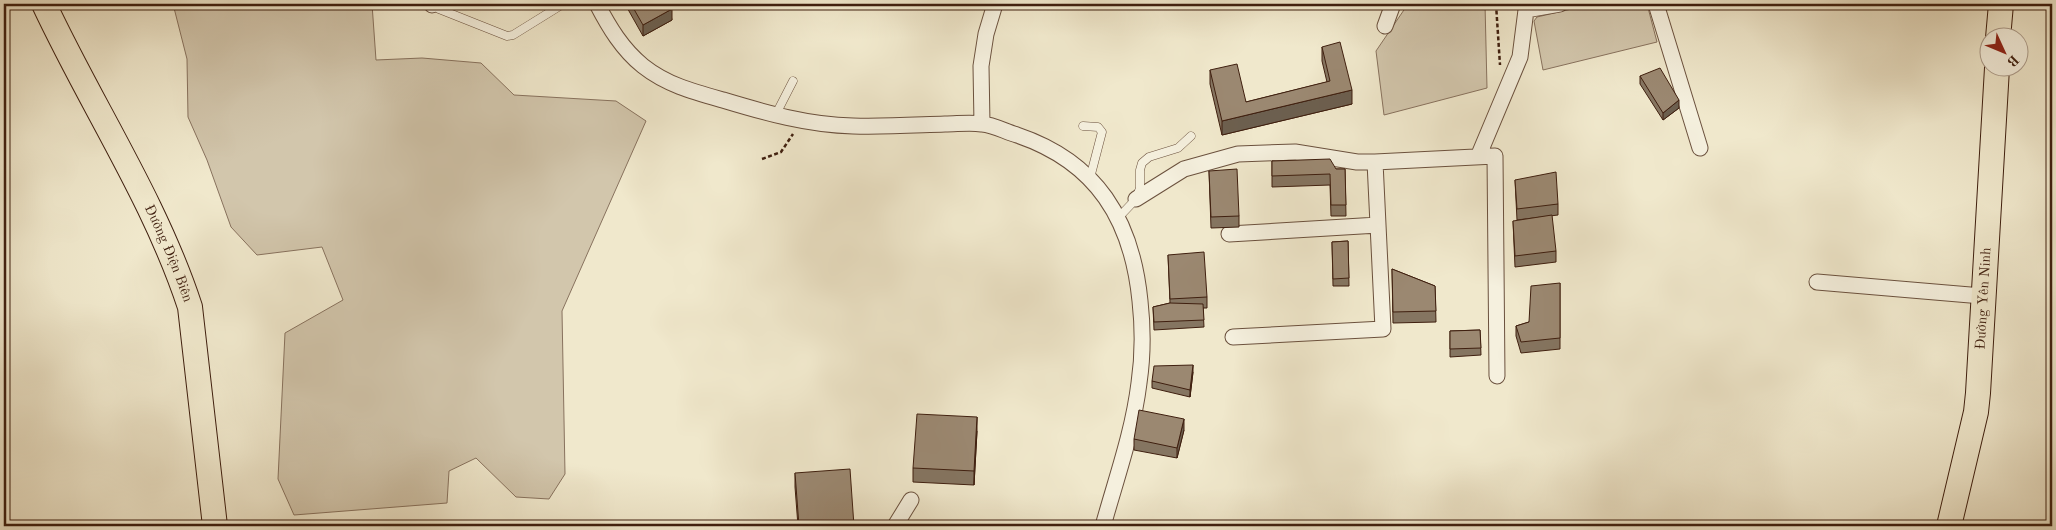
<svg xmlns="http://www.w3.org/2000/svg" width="2056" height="530" font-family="'Old Standard TT',serif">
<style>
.green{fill:#d2c6ac;stroke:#88725e}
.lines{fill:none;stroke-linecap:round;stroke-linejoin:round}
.lane-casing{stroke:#6b513e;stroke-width:9}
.street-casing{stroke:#6b513e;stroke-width:17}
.primary-casing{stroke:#3f1f0f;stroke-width:26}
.path{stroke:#3f1f0f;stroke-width:2.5;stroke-dasharray:4 2.5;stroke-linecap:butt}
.lane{stroke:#f5f0de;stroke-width:8}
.street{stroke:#f5f0de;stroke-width:15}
.primary{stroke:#f0e8cc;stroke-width:24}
.wall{fill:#857561;stroke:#3f1f0f}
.shaded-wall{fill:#6c5f4f;stroke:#3f1f0f}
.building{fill:#9b8871;stroke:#3f1f0f}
.labels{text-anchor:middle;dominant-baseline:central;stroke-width:4;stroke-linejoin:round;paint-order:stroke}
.street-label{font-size:14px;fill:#3f1f0f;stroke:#f5f0de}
</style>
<rect width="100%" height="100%" fill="#f0e8cc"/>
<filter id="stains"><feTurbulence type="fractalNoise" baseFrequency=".004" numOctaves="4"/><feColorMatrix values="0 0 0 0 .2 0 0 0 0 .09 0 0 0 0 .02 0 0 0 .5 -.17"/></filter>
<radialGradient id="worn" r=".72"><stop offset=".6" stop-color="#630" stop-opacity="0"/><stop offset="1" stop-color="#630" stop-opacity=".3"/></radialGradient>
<path class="green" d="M170,4H372L376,60L422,58L481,63L514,95L616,101L646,121L562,311L565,474L549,499L516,497L476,458L449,471L447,503L294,515L278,479L285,333L343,300L322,247L257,255L231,227L207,160L188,117L187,59L173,4Z
M1408,4H1485L1487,88L1384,115L1376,51Z
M1593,4H1647L1657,42L1543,70L1534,21L1537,17Z"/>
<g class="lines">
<defs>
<path id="lane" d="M432,5L439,9L507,36L513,35L563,4
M775,116L793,81
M1083,126L1098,127L1102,132L1090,178
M1119,217L1136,199L1140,188V170L1142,163L1149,157L1178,148L1191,136"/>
<path id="street" d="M432,4V5
M597,4C609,27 622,49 643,66C667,85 694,92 723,100C766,113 808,125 853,126C884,127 915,125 945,124C957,124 970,122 982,124C994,125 1006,132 1017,135C1097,162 1132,220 1140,301C1143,328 1143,356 1139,383C1133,432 1116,479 1103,526
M1656,4L1700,148
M1385,26L1393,4
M982,124L981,66L986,34L995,4
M1478,157L1520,57L1526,10L1560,4
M1136,199L1184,169L1238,154L1295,152L1357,162H1375L1495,156L1497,376
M1229,234L1378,225
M1817,282L1982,296
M1233,337L1383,329L1375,162
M895,526L911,500"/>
<g id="primary">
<path id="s1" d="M44,4C91,105 155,200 190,307L215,526"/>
<path d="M1998,38L2001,4"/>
<path id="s2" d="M1949,526L1976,412L1978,393L1997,68"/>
</g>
</defs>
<use href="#lane" class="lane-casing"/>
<use href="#street" class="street-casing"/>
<use href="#primary" class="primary-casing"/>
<path class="path" d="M1496,4L1500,65
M762,159L781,152L793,134"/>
<use href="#lane" class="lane"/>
<use href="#street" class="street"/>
<use href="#primary" class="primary"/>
</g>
<path class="wall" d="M625,4H669L672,20L643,36Z
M1322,47L1352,104L1222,135L1210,84V70L1246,102L1327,82L1322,61Z
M1640,76L1679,108L1663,120L1640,84Z
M1272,161L1336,169H1345L1346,216H1331L1330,185L1272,187Z
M1209,171L1239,216V227L1211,228Z
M1515,180L1558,204V215L1517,220Z
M1513,221L1556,251V262L1515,267Z
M1348,241L1349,286H1333L1332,242Z
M1168,255L1207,297V308H1203L1204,327L1154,330L1153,307L1170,303Z
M1392,269L1435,286L1436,322L1393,323Z
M1560,283V349L1521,353L1516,336V326L1529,322Z
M1480,330L1481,355L1450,357V331Z
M1193,372L1190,397L1152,388V381Z
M1184,430L1177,458L1134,450V439Z
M977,431L974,485L913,482V468Z
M795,473L854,526H798L795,487Z"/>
<path class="shaded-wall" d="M672,9V20L643,36V25Z
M1352,90V104L1222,135V121Z
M1679,100V108L1663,120V113Z
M1193,365V372L1190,397V390Z
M977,417V431L974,485V471Z
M1184,419V430L1177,458V448Z"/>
<path class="building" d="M631,4H669L672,9L643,25Z
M1340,42L1352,90L1222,121L1210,70L1237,64L1246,102L1330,81L1322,47Z
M1660,68L1679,100L1663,113L1640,76Z
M1330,159L1336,169H1345L1346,205H1331L1330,174L1272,176V161Z
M1237,169L1239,216L1211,217L1209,171Z
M1556,172L1558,204L1517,209L1515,180Z
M1552,215L1556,251L1515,256L1513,221Z
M1348,241L1349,278L1333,279L1332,242Z
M1204,252L1207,297L1170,299L1168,255Z
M1392,269L1435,286L1436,311L1393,312Z
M1560,283V338L1521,342L1516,326L1529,322L1531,286Z
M1170,303L1203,304L1204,320L1154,322L1153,307Z
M1480,330L1481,348L1450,349V331Z
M1193,365L1190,390L1152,381L1154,366Z
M1139,410L1184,419L1177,448L1134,439Z
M917,414L977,417L974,471L913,468Z
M850,469L854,526H799L795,473Z"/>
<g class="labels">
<g class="street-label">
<text stroke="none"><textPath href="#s1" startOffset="279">Đường Điện Biên</textPath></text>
<text stroke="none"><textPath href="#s2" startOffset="231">Đường Yên Ninh</textPath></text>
</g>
</g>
<rect width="2056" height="530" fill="none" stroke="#f0e8cc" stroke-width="20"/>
<rect x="5" y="5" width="2046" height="520" fill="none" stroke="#3f1f0f" stroke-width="2.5"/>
<rect x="10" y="10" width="2036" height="510" fill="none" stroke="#3f1f0f"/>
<g transform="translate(2004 52) rotate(134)"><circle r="24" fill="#f5f0de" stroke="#ac9c8b"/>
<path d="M0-4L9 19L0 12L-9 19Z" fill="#8f2418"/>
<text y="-8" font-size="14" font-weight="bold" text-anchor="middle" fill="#3f1f0f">B</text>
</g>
<rect width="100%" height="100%" filter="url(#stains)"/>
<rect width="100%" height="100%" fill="url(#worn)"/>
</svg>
